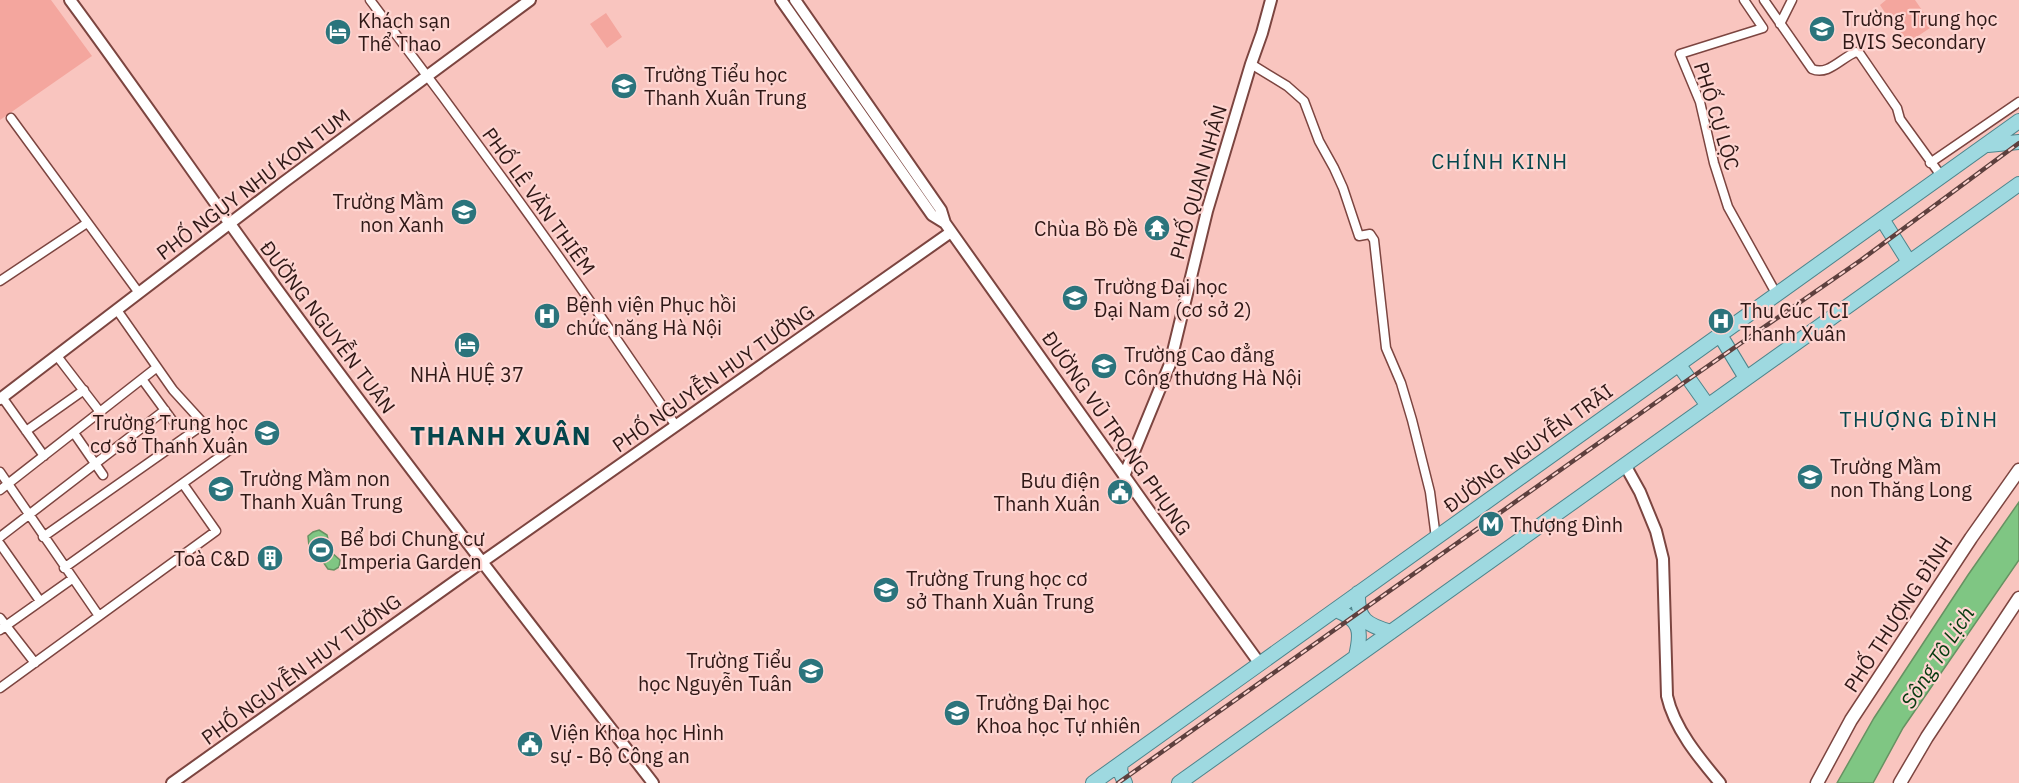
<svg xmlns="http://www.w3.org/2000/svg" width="2019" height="783" font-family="'IBM Plex Sans',sans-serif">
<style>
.green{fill:#f4a69e}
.water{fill:#7fc683;stroke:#679262;stroke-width:1.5}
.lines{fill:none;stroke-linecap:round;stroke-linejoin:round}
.minor-casing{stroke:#7c4540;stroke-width:11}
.tertiary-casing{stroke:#7c4540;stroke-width:14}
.secondary-casing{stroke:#7c4540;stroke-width:15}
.primary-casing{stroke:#4e858c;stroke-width:16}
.minor{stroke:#fff;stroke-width:8}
.tertiary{stroke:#fff;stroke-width:10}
.secondary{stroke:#fff;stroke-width:12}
.primary{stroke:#9ed9e0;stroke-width:14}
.rail-casing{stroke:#5e403e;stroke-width:4.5}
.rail{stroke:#fed5d1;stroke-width:2;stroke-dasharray:7;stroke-linecap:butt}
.labels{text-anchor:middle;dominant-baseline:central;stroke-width:4.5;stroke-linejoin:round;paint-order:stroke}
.poi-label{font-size:20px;fill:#2f1816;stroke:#fed5d1;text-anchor:start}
.street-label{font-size:20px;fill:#2f1816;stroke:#fed5d1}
.neighbourhood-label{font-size:21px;letter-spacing:1.5px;fill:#04464c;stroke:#fed5d1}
.water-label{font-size:21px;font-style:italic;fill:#063b0f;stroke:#fed5d1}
.district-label{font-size:26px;font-weight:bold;letter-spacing:1.5px;fill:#04464c;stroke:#fed5d1}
</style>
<rect width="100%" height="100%" fill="#f9c5bf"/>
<path class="green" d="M0,0H51L92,56L0,120Z
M1886,0H1915L1933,26L1906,44L1880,5Z
M606,13L622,37L607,48L590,24Z"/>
<path class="water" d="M2019,502V560L1903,728L1873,783H1837L1874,718L1968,575Z
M319,530L327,535L331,552L340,560L339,567L334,570L328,569L319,556L313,553L309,546L308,536L313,532Z"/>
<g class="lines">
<defs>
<path id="minor" d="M370,0C476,139 578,281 676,426
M1744,0L1763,28L1680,54L1700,102L1714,163L1728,207L1777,295
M1764,0L1812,69C1828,76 1841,58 1856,52L1860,54L1897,108L1900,119L1942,177
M1780,24L1792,0
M1251,64L1287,86L1304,101L1319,141L1334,168L1343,188L1359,236L1370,234L1374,240L1386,348L1401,383L1412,420L1430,492L1436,538
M11,118L139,293
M1930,163L2019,102
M0,281L87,223
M57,356L100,412
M142,379L172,420
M2,397L44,456
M26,431L84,390
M74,433L103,475
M0,472L99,616
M0,490L156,368
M0,537L165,410
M43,537L204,424L173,390L117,310
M0,544L40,601
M64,568L228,451
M0,618L35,663
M0,630L72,579
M0,688L216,531L183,484"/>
<path id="tertiary" d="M70,0C147,104 219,211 296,315C412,473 533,628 653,783
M781,0L932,215L945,223
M795,0L941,210L945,223L1150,512L1260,664
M0,399L284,182L530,0
M1625,465L1640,492L1656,531L1663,559L1667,696C1674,728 1699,758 1720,783
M1124,476L1170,364L1207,211L1251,64L1262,33L1271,0
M172,783L482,562L951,232"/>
<path id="secondary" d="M1817,783L1851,720L1971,538L2019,470
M1900,783L1927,737L2019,598"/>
<path id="primary" d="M1988,145L2019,142
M1882,219L1909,262
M1720,335L1746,378
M1679,365L1708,406
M1358,593C1357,620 1367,625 1391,632
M1336,610C1361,620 1362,631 1356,656
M1121,763L1120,771L1125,783
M1093,783L2019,121
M1179,783L2019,184"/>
</defs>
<use href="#minor" class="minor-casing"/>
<use href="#tertiary" class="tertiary-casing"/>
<use href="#secondary" class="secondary-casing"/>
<use href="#primary" class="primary-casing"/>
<use href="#minor" class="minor"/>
<use href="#tertiary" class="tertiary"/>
<use href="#secondary" class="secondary"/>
<use href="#primary" class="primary"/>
<defs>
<path id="rail" d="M1118,783L1682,384L1861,260L2019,143"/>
</defs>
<use href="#rail" class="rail-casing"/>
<use href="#rail" class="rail"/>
</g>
<defs>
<symbol id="school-disc" viewBox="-11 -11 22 22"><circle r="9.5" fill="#2b747c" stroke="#fed5d1"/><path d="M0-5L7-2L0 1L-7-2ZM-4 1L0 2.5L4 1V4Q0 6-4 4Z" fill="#fff"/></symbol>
<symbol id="hotel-disc" viewBox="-11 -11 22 22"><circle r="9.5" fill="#2b747c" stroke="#fed5d1"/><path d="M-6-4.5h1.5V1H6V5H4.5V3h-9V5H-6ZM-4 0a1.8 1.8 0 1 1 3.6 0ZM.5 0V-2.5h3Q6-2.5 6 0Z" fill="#fff"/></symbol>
<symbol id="temple-disc" viewBox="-11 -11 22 22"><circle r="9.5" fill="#2b747c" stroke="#fed5d1"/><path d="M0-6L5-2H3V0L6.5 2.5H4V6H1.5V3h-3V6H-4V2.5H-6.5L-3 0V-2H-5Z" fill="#fff"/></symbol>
<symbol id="university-disc" viewBox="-11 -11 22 22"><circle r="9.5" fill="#2b747c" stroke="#fed5d1"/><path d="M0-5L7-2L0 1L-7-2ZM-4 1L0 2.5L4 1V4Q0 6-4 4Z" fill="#fff"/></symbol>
<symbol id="hospital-disc" viewBox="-11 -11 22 22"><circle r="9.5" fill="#2b747c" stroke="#fed5d1"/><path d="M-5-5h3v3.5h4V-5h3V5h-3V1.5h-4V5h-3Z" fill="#fff"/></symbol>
<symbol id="civic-disc" viewBox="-11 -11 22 22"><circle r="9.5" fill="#2b747c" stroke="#fed5d1"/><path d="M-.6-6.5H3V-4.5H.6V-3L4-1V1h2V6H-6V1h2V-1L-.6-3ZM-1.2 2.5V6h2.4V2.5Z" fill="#fff"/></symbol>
<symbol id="metro-disc" viewBox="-11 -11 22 22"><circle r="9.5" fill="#2b747c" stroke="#fed5d1"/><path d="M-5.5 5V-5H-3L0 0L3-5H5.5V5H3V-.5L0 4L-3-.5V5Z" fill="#fff"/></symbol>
<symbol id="stadium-disc" viewBox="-11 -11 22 22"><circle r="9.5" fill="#2b747c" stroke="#fed5d1"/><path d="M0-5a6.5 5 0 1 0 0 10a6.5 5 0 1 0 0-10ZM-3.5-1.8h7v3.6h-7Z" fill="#fff"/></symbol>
<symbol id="building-disc" viewBox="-11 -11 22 22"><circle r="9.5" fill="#2b747c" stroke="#fed5d1"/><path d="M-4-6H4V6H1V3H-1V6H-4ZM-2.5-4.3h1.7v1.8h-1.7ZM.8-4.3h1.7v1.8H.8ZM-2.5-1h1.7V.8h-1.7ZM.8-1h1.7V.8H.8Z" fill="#fff"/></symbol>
</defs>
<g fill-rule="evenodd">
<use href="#school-disc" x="1807" y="14" width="30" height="30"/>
<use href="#hotel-disc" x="323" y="17" width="30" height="30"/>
<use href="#school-disc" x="609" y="71" width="30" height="30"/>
<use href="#school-disc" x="449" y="197" width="30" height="30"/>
<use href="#temple-disc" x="1142" y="213" width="30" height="30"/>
<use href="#university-disc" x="1060" y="283" width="30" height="30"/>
<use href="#hospital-disc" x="532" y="301" width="30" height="30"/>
<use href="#hospital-disc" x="1706" y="306" width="30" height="30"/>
<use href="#hotel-disc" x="452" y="330" width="30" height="30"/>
<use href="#university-disc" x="1089" y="351" width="30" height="30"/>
<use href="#school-disc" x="252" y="418" width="30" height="30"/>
<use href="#school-disc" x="1795" y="462" width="30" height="30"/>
<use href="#school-disc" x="206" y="474" width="30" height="30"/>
<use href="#civic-disc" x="1105" y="477" width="30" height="30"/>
<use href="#metro-disc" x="1476" y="509" width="30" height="30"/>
<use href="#stadium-disc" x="306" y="535" width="30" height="30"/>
<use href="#building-disc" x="255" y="543" width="30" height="30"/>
<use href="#school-disc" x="871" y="575" width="30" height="30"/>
<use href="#school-disc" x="796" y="656" width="30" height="30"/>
<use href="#university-disc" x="942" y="698" width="30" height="30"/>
<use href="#civic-disc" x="515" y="729" width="30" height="30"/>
</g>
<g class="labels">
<g class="poi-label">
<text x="1842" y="18">Trường Trung học<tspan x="1842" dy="23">BVIS Secondary</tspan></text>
<text x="358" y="20">Khách sạn<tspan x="358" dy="23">Thể Thao</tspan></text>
<text x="644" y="74">Trường Tiểu học<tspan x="644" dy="23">Thanh Xuân Trung</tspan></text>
<text x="444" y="201" text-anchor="end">Trường Mầm<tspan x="444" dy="23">non Xanh</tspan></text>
<text x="1138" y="228" text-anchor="end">Chùa Bồ Đề</text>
<text x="1094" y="286">Trường Đại học<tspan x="1094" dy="23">Đại Nam (cơ sở 2)</tspan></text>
<text x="566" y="304">Bệnh viện Phục hồi<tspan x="566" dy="23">chức năng Hà Nội</tspan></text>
<text x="1740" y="310">Thu Cúc TCI<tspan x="1740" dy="23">Thanh Xuân</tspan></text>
<text x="1124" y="354">Trường Cao đẳng<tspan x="1124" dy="23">Công thương Hà Nội</tspan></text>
<text x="467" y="374" text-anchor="middle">NHÀ HUỆ 37</text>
<text x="248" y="422" text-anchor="end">Trường Trung học<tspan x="248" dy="23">cơ sở Thanh Xuân</tspan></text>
<text x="1830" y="466">Trường Mầm<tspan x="1830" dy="23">non Thăng Long</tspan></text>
<text x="240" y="478">Trường Mầm non<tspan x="240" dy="23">Thanh Xuân Trung</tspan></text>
<text x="1100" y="480" text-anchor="end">Bưu điện<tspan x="1100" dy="23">Thanh Xuân</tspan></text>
<text x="1510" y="524">Thượng Đình</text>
<text x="340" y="538">Bể bơi Chung cư<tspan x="340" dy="23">Imperia Garden</tspan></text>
<text x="250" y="558" text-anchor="end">Toà C&amp;D</text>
<text x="906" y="578">Trường Trung học cơ<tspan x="906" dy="23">sở Thanh Xuân Trung</tspan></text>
<text x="792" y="660" text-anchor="end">Trường Tiểu<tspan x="792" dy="23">học Nguyễn Tuân</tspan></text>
<text x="976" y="702">Trường Đại học<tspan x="976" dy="23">Khoa học Tự nhiên</tspan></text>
<text x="550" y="732">Viện Khoa học Hình<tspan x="550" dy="23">sự - Bộ Công an</tspan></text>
</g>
<g class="street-label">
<text transform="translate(1717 116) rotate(73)">PHỐ CỰ LỘC</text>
<text transform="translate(1198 182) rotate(-74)">PHỐ QUAN NHÂN</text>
<text transform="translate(253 184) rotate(-37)">PHỐ NGỤY NHƯ KON TUM</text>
<text transform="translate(539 201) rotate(54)">PHỐ LÊ VĂN THIÊM</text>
<text transform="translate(328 327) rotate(53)">ĐƯỜNG NGUYỄN TUÂN</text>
<text transform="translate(713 378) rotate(-35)">PHỐ NGUYỄN HUY TƯỞNG</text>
<text transform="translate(1117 433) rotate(55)">ĐƯỜNG VŨ TRỌNG PHỤNG</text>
<text transform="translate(1528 448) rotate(-36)">ĐƯỜNG NGUYỄN TRÃI</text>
<text transform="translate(1898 614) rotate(-57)">PHỐ THƯỢNG ĐÌNH</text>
<text transform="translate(301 669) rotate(-36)">PHỐ NGUYỄN HUY TƯỞNG</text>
</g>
<g class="neighbourhood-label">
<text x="1500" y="161">CHÍNH KINH</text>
<text x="1919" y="419">THƯỢNG ĐÌNH</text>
</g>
<g class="water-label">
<text transform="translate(1937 657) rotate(-57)">Sông Tô Lịch</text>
</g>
<g class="district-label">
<text x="501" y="435">THANH XUÂN</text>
</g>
</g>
</svg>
